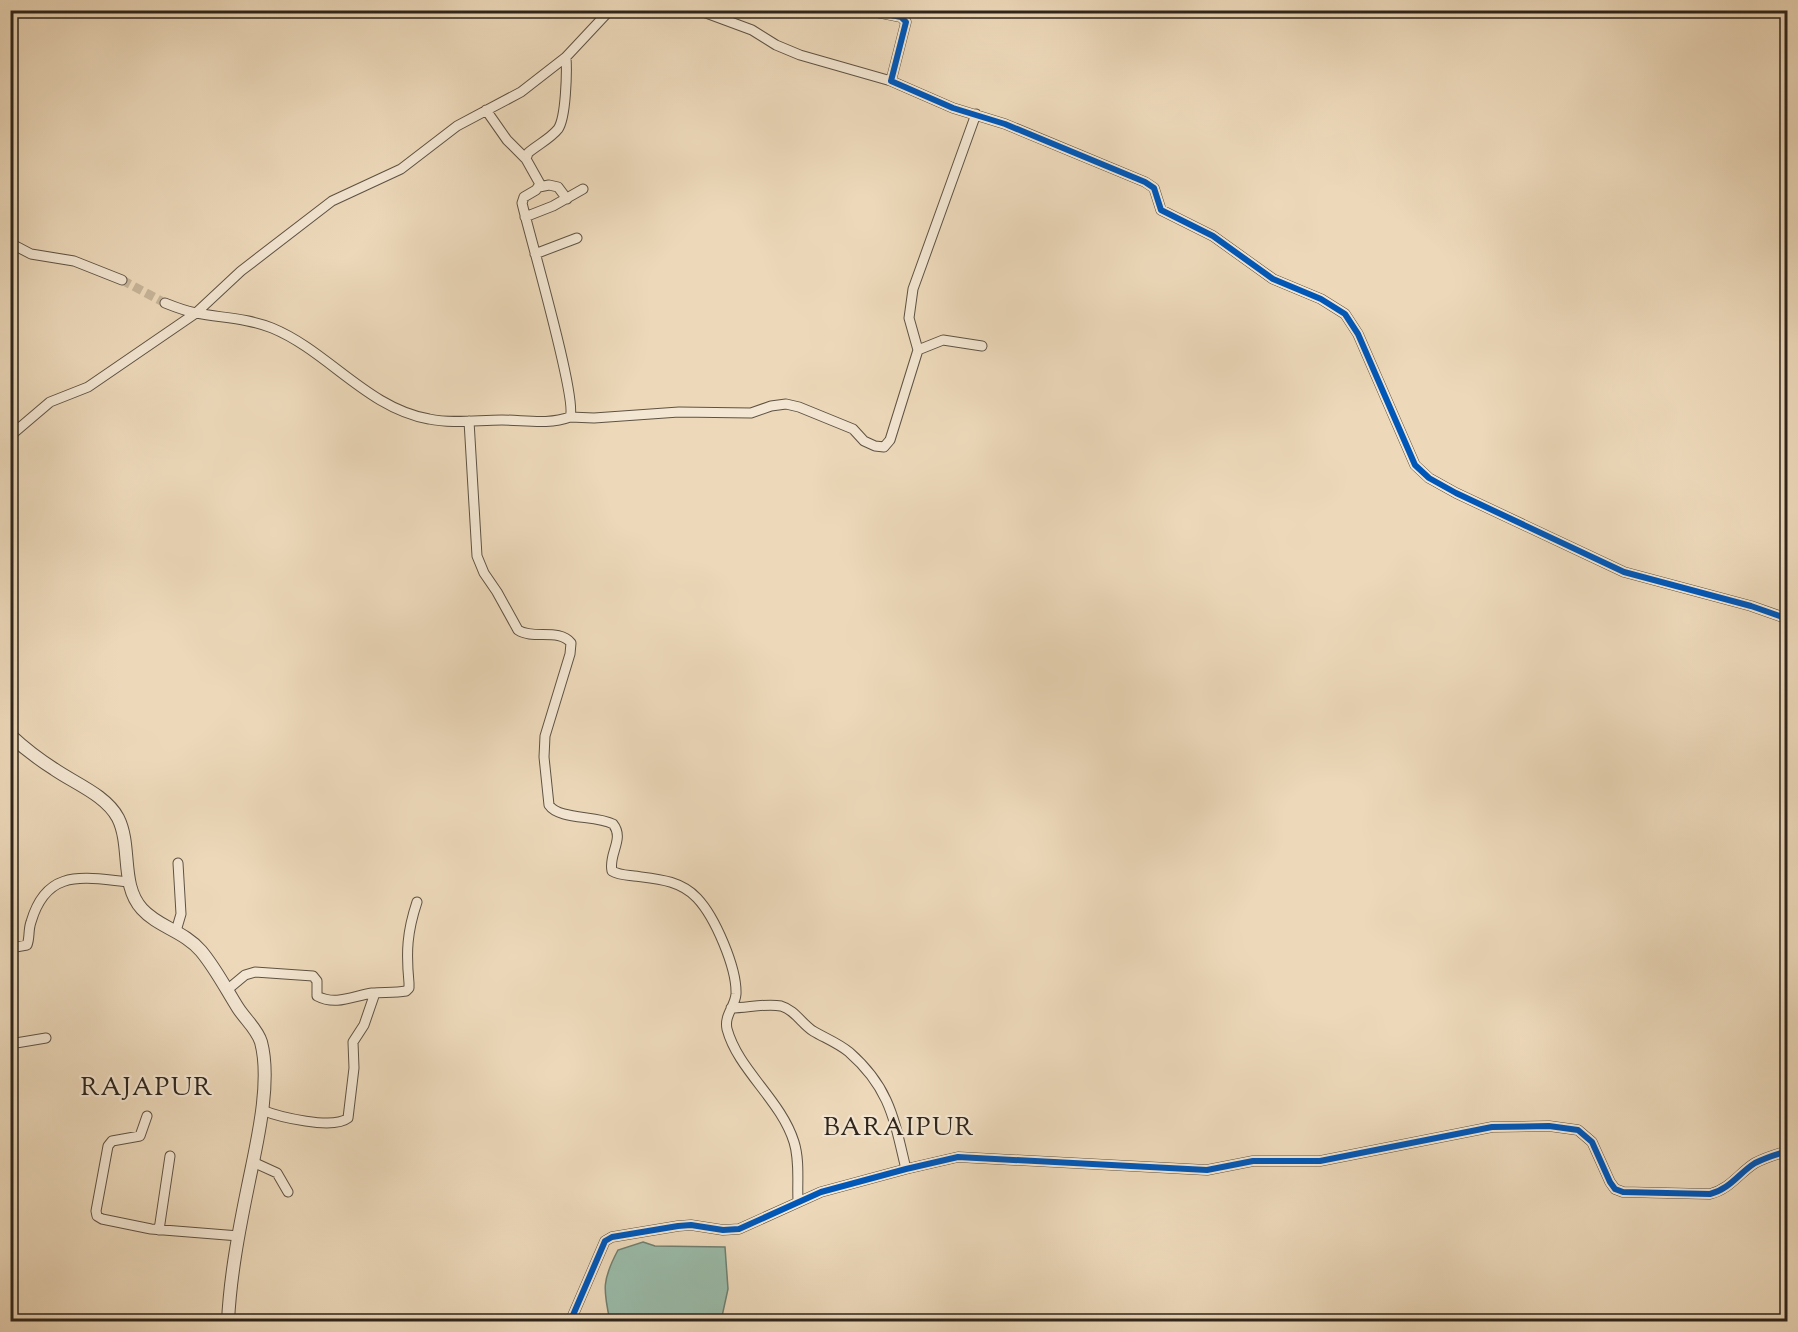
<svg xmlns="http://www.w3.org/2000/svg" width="1798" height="1332" font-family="'Sorts Mill Goudy',serif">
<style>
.water{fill:#9abba9;stroke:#6f7f70;stroke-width:1.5}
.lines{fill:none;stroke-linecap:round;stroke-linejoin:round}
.minor-tunnel{stroke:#c7b59a;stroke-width:9;stroke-dasharray:9 4.5;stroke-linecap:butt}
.minor-casing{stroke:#5e5243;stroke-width:11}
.tertiary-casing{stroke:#5e5243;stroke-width:14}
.minor{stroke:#f3e6d2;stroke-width:9}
.tertiary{stroke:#f3e6d2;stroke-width:12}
.cycleway-casing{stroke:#f3e6d2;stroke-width:10}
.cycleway{stroke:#0057b8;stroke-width:6}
.labels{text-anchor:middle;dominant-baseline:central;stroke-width:4.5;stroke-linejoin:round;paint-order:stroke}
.quarter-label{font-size:26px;letter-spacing:1.5px;fill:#2e251b;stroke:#f3e6d2}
</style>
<rect width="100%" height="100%" fill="#edd9ba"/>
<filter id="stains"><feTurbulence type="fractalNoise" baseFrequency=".00333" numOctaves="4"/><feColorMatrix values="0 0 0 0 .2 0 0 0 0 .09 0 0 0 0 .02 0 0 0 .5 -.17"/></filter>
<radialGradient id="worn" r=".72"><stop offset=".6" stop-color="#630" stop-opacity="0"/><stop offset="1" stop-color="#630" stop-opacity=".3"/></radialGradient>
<path class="water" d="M643,1242L655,1246L725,1247L728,1289L721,1321H610C603,1289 602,1280 618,1250Z"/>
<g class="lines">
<path class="minor-tunnel" d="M122,280L165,303"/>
<defs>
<path id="minor" d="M698,10L752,30L776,45L800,55L891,81
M866,10L901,17L906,22L891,81L953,108L1005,124L1145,182L1154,188L1161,210L1213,236L1273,279L1321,299L1345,314L1358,334L1415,465L1429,478L1456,493L1624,572L1751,606L1788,619
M486,110L507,140L526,159
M539,187L549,185L558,187L567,199
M525,217L553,206L583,189
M10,243L31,254L74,261L122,280
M535,254L577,238
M165,303C175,307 185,311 196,313C222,318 247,318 272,328C328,351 367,408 429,419C452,424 478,420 502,420C524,420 549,425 570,417C578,400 529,234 522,203L524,197L536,190L540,184L526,159L528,153C537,145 550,139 558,129C566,118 567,72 566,57
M918,350L943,340L982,346
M570,417L594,418L679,412L751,413L771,406L786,404L799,407L853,429L864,441L875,446L884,447L890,440L918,350L909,318L913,289L976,114
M469,421L477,556L484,573L497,592L518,630C533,640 559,628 571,643L570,654L545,736L544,757L549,805C559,820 596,815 613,824C625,839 608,854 612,871C619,875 626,875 634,876C657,879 680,880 697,898C715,917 737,968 736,994C735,1007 724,1015 727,1029C738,1070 781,1100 794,1142C800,1161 797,1182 798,1201
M10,436L50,402L88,387L196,313L241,271L332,201L401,169L457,126L521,92L566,57L610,10
M176,931L181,914L178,863
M10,948L27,945C30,938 28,930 31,922C47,867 84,878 130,882
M227,990L245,975L255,972L313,976L317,981V996C336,1006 353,996 372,993C383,992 395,993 406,991L409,988V983C406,952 407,932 417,902
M731,1008C747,1008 766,1003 781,1006C795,1010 801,1023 813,1031C825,1038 838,1043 849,1052C890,1088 894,1119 906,1169
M10,1044L46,1038
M262,1110C279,1117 333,1130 348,1118L354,1068L353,1042L364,1025L375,993
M147,1116L140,1136L112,1141L108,1146L96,1211L97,1216L102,1219L151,1229L239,1236
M253,1162L277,1173L288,1192
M159,1230L170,1156
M570,1322L605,1241L612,1237L678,1226L691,1225L723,1230L739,1229L821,1192L906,1169L958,1157L1207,1170L1253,1161H1320L1492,1127L1549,1126L1578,1130L1592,1142L1610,1182L1615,1189L1623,1192L1710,1194C1730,1189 1739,1173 1755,1163C1765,1158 1777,1154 1788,1151"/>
<path id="tertiary" d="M10,735C24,748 38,759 54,769C74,783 106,795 118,818C132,846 120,885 142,909C158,927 184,931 201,951C216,969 226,989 238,1008C245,1019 257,1029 261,1042C272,1083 256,1146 248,1186C239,1230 230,1277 228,1322"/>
</defs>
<use href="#minor" class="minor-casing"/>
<use href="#tertiary" class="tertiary-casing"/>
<use href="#minor" class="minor"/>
<use href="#tertiary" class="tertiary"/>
<defs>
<path id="cycleway" d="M866,10L901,17L906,22L891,81L953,108L1005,124L1145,182L1154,188L1161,210L1213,236L1273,279L1321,299L1345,314L1358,334L1415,465L1429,478L1456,493L1624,572L1751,606L1788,619
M570,1322L605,1241L612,1237L678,1226L691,1225L723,1230L739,1229L821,1192L906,1169L958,1157L1207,1170L1253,1161H1320L1492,1127L1549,1126L1578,1130L1592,1142L1610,1182L1615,1189L1623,1192L1710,1194C1730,1189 1739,1173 1755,1163C1765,1158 1777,1154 1788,1151"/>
</defs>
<use href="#cycleway" class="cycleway-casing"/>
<use href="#cycleway" class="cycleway"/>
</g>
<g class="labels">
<g class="quarter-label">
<text x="147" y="1088">RAJAPUR</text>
<text x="899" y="1128">BARAIPUR</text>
</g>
</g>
<rect width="1798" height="1332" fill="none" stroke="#edd9ba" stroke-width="36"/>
<rect x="12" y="12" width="1774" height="1308" fill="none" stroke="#2e251b" stroke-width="3"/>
<rect x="18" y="18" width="1762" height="1296" fill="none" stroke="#2e251b" stroke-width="1.5"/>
<rect width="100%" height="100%" filter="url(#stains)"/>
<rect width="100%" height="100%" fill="url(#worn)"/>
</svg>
